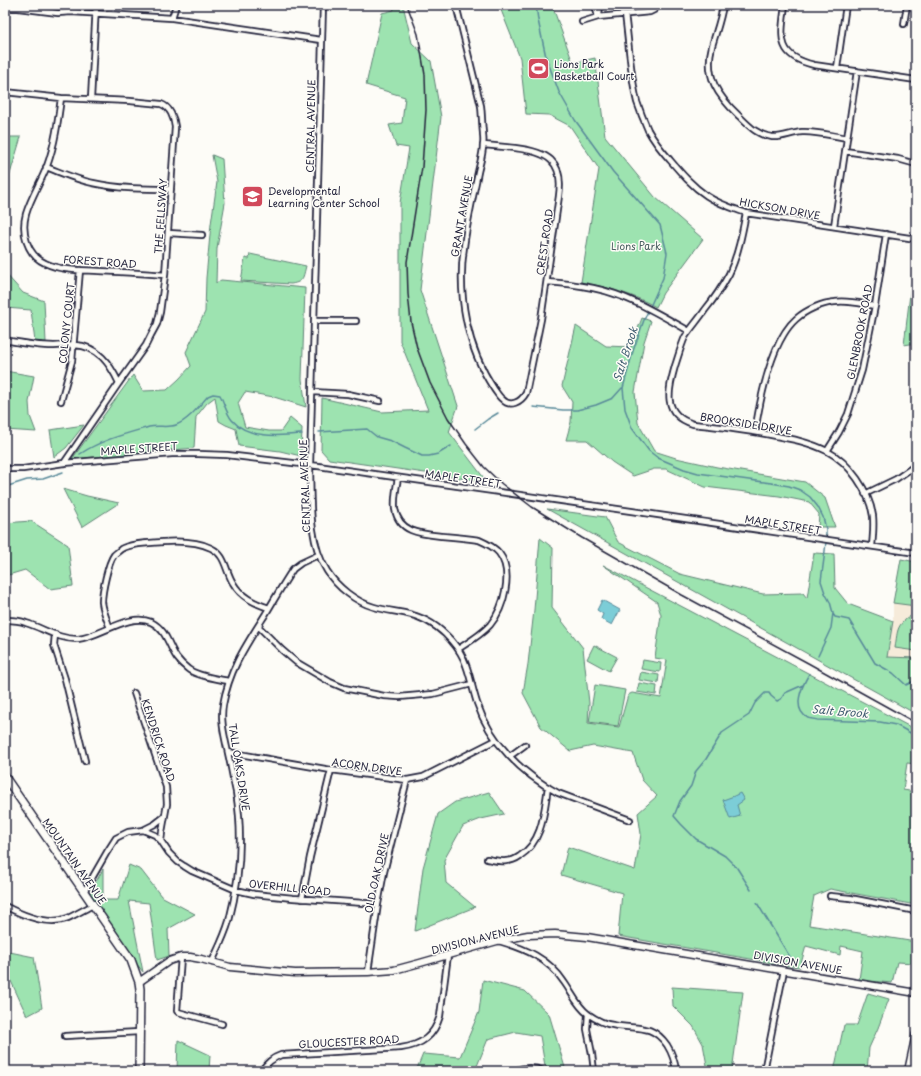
<svg xmlns="http://www.w3.org/2000/svg" width="921" height="1076" font-family="'Playpen Sans',sans-serif">
<style>
.built{fill:#f6ebda}
.green{fill:#9de3b0;stroke:#608276}
.water{fill:#7ccdd7;stroke:#588999}
.lines{fill:none;stroke-linecap:round;stroke-linejoin:round}
.stream{stroke:#588999;stroke-width:1.5}
.minor-casing{stroke:#22223b;stroke-width:8}
.tertiary-casing{stroke:#22223b;stroke-width:9}
.secondary-casing{stroke:#22223b;stroke-width:10}
.minor{stroke:#fdfcf7;stroke-width:4.5}
.tertiary{stroke:#fdfcf7;stroke-width:6}
.secondary{stroke:#fdfcf7;stroke-width:7}
.rail{stroke:#22223b;stroke-width:1.5}
.labels{text-anchor:middle;dominant-baseline:central;stroke-width:3;stroke-linejoin:round;paint-order:stroke}
.poi-label{font-size:10px;fill:#22223b;stroke:#fdfcf7;text-anchor:start}
.street-label{font-size:10px;fill:#22223b;stroke:#fdfcf7}
.park-label{font-size:10px;fill:#475c5e;stroke:#fdfcf7}
.water-label{font-size:11px;font-style:italic;fill:#425e72;stroke:#fdfcf7}
</style>
<rect width="100%" height="100%" fill="#fdfcf7"/>
<filter id="ink" filterUnits="userSpaceOnUse"><feTurbulence type="fractalNoise" baseFrequency=".025" numOctaves="2"/><feDisplacementMap in="SourceGraphic" scale="8" xChannelSelector="R" yChannelSelector="G"/><feConvolveMatrix kernelMatrix="1 2 1 2 8 2 1 2 1" color-interpolation-filters="sRGB"/></filter>
<g filter="url(#ink)">
<path class="built" d="M901,559L916,562V658L887,657L893,621V603Z"/>
<path class="green" d="M393,5H403L412,43L431,61L441,117L420,290L458,406L449,432L487,482L329,459L321,450L322,398L382,412L428,410L400,341V203L409,148L396,146L389,125L402,123L405,97L366,85L382,13L394,10Z
M499,5H552L573,63L595,58L605,136L655,197L703,239L663,293L656,307C632,294 607,287 581,282L599,169L570,126L549,115L526,114L520,58Z
M5,137H21L5,191Z
M212,155L222,159L225,203L217,248L216,283L221,280L305,288L302,379L306,407L274,397L245,392L238,403L245,427L269,431H281L290,418L302,428L301,456L280,451L239,446L236,429L226,425L219,421L215,397L207,403L196,417L194,448L72,459L133,375L143,391L167,390L179,379L191,366L186,352L205,312L206,278L211,224L217,182Z
M250,254L306,266C303,277 304,282 291,284L241,281L245,258L249,259Z
M913,268L916,269V343L904,345Z
M5,273L23,293L44,301L46,342H35L31,310L5,308Z
M642,318L651,321L644,342L635,392L638,423L654,451L676,458L717,467L805,482L825,498L835,527H818L819,514L809,502L779,496L705,487L666,469H654L633,476L612,462L587,440H566L571,422L572,402L562,386L576,326L606,346L631,347Z
M5,371L34,376L29,402L30,416L36,432L5,430Z
M84,425L66,448L54,457L50,430Z
M63,489L87,496L119,503L82,527Z
M547,509L605,517L618,542L680,574L763,594L803,593L807,598L814,553L834,554L835,588L848,604L893,621L887,657L916,658V714L750,622Z
M31,521L68,545L73,586L50,589L25,570L5,576V523Z
M540,538L553,548L552,608L583,648L589,703L588,723L619,727L628,695L632,693L661,698L667,660L655,658L661,615L657,602L603,565L916,730V764L907,763L903,790L916,792V905L830,889L814,896L809,925L916,942L915,963L897,962L892,983L859,980L863,951L841,946L840,955L806,946L800,967L785,965L618,936L622,893L561,875L568,847L635,870L641,834L638,813L657,796L642,780L633,753L593,746L570,751L541,727L523,693L528,664L534,610Z
M901,559L916,562V606L893,603Z
M916,613V651L895,648C898,628 896,624 916,613Z
M594,645L617,657L609,671L587,659Z
M643,660L661,663L660,672L641,669Z
M641,672L659,675L658,683L639,680Z
M639,683L657,686L656,695L637,692Z
M595,685L625,690L618,726L589,722Z
M489,792L504,814L481,819L463,826L444,860L446,883L475,907L415,931L423,868L438,814L455,802Z
M129,865L141,870L161,896L195,914L168,929L169,956L157,960L149,903L129,901L143,972L136,963L90,893L103,869V900H118Z
M5,951L34,957L42,1008L27,1016L5,968Z
M483,980L525,991L549,1014L566,1071H557L545,1066L540,1036L516,1032L488,1039L477,1066L476,1071H461V1067H435L432,1071H416L423,1054L460,1057L479,1012Z
M672,987L743,992L732,1071H708L703,1044L693,1026L673,1006Z
M868,993L889,999L878,1028L869,1048L867,1071H834L844,1025H857Z
M178,1040L210,1055L209,1071H177Z"/>
<path class="water" d="M602,600L620,610L612,625L601,619L603,614L597,610Z
M740,793L744,800L737,805L740,816L730,819L723,800L734,796Z"/>
<g class="lines">
<path class="stream" d="M536,5L538,20L546,57L559,92L575,120L613,172L660,225L667,253L663,278L644,320L633,351L623,388L625,409L632,428L649,451L658,458L684,469L698,473L771,483L789,486L800,490L810,497L818,507L823,517L826,529V538
M533,407L563,410H577L596,405L613,398L622,388
M475,429L488,419L498,413
M319,432L367,429L377,437L391,441L405,448L422,456H429L438,454L451,446
M80,454C101,440 125,434 149,427C158,425 168,428 176,425C189,420 199,406 208,396L213,394L220,395C224,402 226,413 232,420C248,439 279,436 302,434
M5,487L27,480L43,479L63,472
M833,614L835,617L849,620L875,663L893,673L906,685L916,680
M818,656L831,628L833,613L830,602L825,593L821,581L825,551L826,542
M809,674C802,686 791,709 808,718C811,719 815,719 818,720L880,722L896,725L916,736
M751,890L737,868L725,856L696,839L681,824L674,816L680,801L691,786L696,771L706,759L722,733L749,715L755,703L765,693H769L771,696L777,701L781,699L785,693L803,685
M757,903L793,962"/>
<defs>
<path id="minor" d="M323,5L310,465C311,499 308,542 327,571C337,587 356,602 374,607C384,610 394,611 404,613C420,616 435,624 446,635C469,657 468,675 477,703C490,742 522,774 558,793L630,820
M456,5L481,106C482,115 482,124 483,133C483,137 484,141 483,145C483,154 480,163 478,172C473,197 467,222 464,247C457,295 467,348 494,389C497,393 499,397 502,399C510,408 521,402 526,393L541,319L559,196C564,160 547,152 515,148C504,147 494,146 484,145
M595,5L598,17
M723,5C721,19 716,32 712,46C704,77 718,96 739,116C749,126 757,135 772,137C782,138 791,133 802,132C815,131 833,136 847,138
M785,5C781,37 776,56 814,65L916,80
M5,8H18L58,13L71,12L172,18L321,40
M625,14C629,43 630,73 637,102C640,111 644,121 648,130C654,141 662,151 670,160C681,173 692,186 707,196C719,204 732,208 746,213L916,239
M599,15L600,5
M172,18L176,5
M582,22L598,17L650,12L654,10L659,5
M904,24L907,5
M837,68L846,5
M5,92L61,98L130,101L161,104C170,107 174,118 175,127L165,275L160,312L157,324L151,335L146,345L119,383L64,463
M61,98C58,121 55,144 47,166C41,182 31,197 26,214C21,232 27,255 45,263C61,271 81,270 99,271C121,272 143,273 165,275
M91,99L96,5
M845,151L898,159L916,164
M46,167C62,173 77,180 93,183C119,189 145,189 171,189
M746,213C742,234 738,255 729,274C722,287 714,299 705,310C699,319 691,328 685,337C681,346 678,357 675,366C668,391 662,414 693,424C717,426 742,430 766,434C787,438 807,441 827,451C850,463 869,491 873,516C874,527 873,536 872,546
M834,226L857,71
M168,233L202,235
M547,282C562,283 578,285 593,288C628,295 659,314 689,331
M315,321H356
M5,340C21,343 37,346 54,346C61,346 68,344 75,345C98,346 110,364 119,383
M312,392L348,394L380,401
M61,401L72,361L80,270
M755,432C760,400 771,341 796,319C806,310 822,303 835,302C848,300 862,304 875,306
M827,451L839,432L848,414L862,370L875,306L886,234
M5,469H23L64,463L172,454H198L227,455L318,466L631,511L916,553
M398,478C396,488 394,499 395,509C399,533 422,534 442,536C454,537 466,538 479,540C486,543 494,547 499,553C514,572 504,608 490,625C481,635 469,642 458,649
M865,494L896,479L916,465
M5,620C12,620 19,620 26,623C43,628 60,640 78,639C100,637 129,612 151,622C167,630 168,645 177,658C180,662 184,666 188,669C196,676 218,679 228,681
M258,626L282,650L296,662L330,682L344,688L384,696L399,697L433,694L472,684
M110,628C107,620 103,611 102,602C102,592 108,563 114,555C116,553 119,551 121,549C131,543 151,543 163,542C178,541 197,541 211,548C226,555 225,570 233,583C241,597 254,603 269,608
M55,634L54,645L65,679L85,761
M134,693L166,787L167,804L162,832L161,841
M228,752L331,770L407,780L423,777L496,740
M510,756L525,745
M143,830L155,824L164,817
M487,859C493,860 500,862 506,861C511,861 516,859 520,856C543,841 544,812 548,787
M84,892L107,852L116,838L128,832L143,830L155,835L161,841L169,853L178,862L184,866L192,871L236,890L254,894L293,898L378,904
M830,896L850,898L916,911
M302,899L310,857L331,770
M5,906C22,915 49,926 68,918C77,914 85,909 93,905
M499,941C526,949 548,958 564,982C572,993 577,1006 588,1014C595,1019 604,1024 613,1025C635,1030 651,1022 667,1045C672,1053 675,1062 676,1071
M181,957L177,1011L178,1012L222,1024
M212,962C218,949 225,935 229,921C240,879 243,834 236,792C233,779 231,766 228,753C225,738 220,721 223,705C229,670 246,645 265,615C274,600 283,584 293,569L301,563L318,555
M368,972L378,904L384,872L407,780
M588,1014L587,1029L592,1054L594,1071
M65,1036L139,1032
M261,1071C267,1063 272,1058 281,1055L401,1048C422,1045 434,1036 440,1016L448,955
M514,1071C524,1067 534,1067 544,1071
M764,1071L784,970"/>
<path id="tertiary" d="M139,982L169,961L181,957H190L201,959L230,967L295,973L368,972L394,970L420,963L497,941L528,935L555,934L587,937L916,993
M908,1071L916,1034"/>
<path id="secondary" d="M5,777L131,960L139,982L140,989L139,1071"/>
</defs>
<use href="#minor" class="minor-casing"/>
<use href="#tertiary" class="tertiary-casing"/>
<use href="#secondary" class="secondary-casing"/>
<use href="#minor" class="minor"/>
<use href="#tertiary" class="tertiary"/>
<use href="#secondary" class="secondary"/>
<path class="rail" d="M407,5L418,34L425,75L426,110L422,167L407,262L408,294L411,322L417,348L430,383L448,418L466,444L484,467L502,484L532,507L582,538L682,595L808,663L916,723"/>
</g>
</g>
<defs>
<symbol id="stadium-square" viewBox="-11 -11 22 22"><rect x="-9" y="-9" width="18" height="18" rx="4" fill="#d1495b" stroke="#fdfcf7"/><path d="M0-5a6.5 5 0 1 0 0 10a6.5 5 0 1 0 0-10ZM-3.5-1.8h7v3.6h-7Z" fill="#fff"/></symbol>
<symbol id="school-square" viewBox="-11 -11 22 22"><rect x="-9" y="-9" width="18" height="18" rx="4" fill="#d1495b" stroke="#fdfcf7"/><path d="M0-5L7-2L0 1L-7-2ZM-4 1L0 2.5L4 1V4Q0 6-4 4Z" fill="#fff"/></symbol>
</defs>
<g fill-rule="evenodd">
<use href="#stadium-square" x="526" y="56" width="25" height="25"/>
<use href="#school-square" x="240" y="184" width="25" height="25"/>
</g>
<g class="labels">
<g class="poi-label">
<text x="554" y="63">Lions Park<tspan x="554" dy="12">Basketball Court</tspan></text>
<text x="268" y="190">Developmental<tspan x="268" dy="12">Learning Center School</tspan></text>
</g>
<g class="street-label">
<text transform="translate(310 126) rotate(-89)">CENTRAL AVENUE</text>
<text transform="translate(780 208) rotate(10)">HICKSON DRIVE</text>
<text transform="translate(160 216) rotate(-86)">THE FELLSWAY</text>
<text transform="translate(461 216) rotate(-80)">GRANT AVENUE</text>
<text transform="translate(544 242) rotate(-82)">CREST ROAD</text>
<text transform="translate(100 261) rotate(4)">FOREST ROAD</text>
<text transform="translate(66 323) rotate(-84)">COLONY COURT</text>
<text transform="translate(859 332) rotate(-79)">GLENBROOK ROAD</text>
<text transform="translate(746 423) rotate(9)">BROOKSIDE DRIVE</text>
<text transform="translate(139 448) rotate(-4)">MAPLE STREET</text>
<text transform="translate(463 478) rotate(8)">MAPLE STREET</text>
<text transform="translate(304 486) rotate(-92)">CENTRAL AVENUE</text>
<text transform="translate(783 524) rotate(9)">MAPLE STREET</text>
<text transform="translate(159 740) rotate(72)">KENDRICK ROAD</text>
<text transform="translate(367 766) rotate(8)">ACORN DRIVE</text>
<text transform="translate(240 767) rotate(81)">TALL OAKS DRIVE</text>
<text transform="translate(75 861) rotate(55)">MOUNTAIN AVENUE</text>
<text transform="translate(376 873) rotate(-78)">OLD OAK DRIVE</text>
<text transform="translate(290 887) rotate(6)">OVERHILL ROAD</text>
<text transform="translate(475 939) rotate(-14)">DIVISION AVENUE</text>
<text transform="translate(798 962) rotate(10)">DIVISION AVENUE</text>
<text transform="translate(349 1041) rotate(-3)">GLOUCESTER ROAD</text>
</g>
<g class="park-label">
<text x="636" y="245">Lions Park</text>
</g>
<g class="water-label">
<text transform="translate(625 354) rotate(-72)">Salt Brook</text>
<text transform="translate(840 711) rotate(5)">Salt Brook</text>
</g>
</g>
<rect width="921" height="1076" fill="none" stroke="#fdfcf7" stroke-width="20"/>
<rect x="10" y="10" width="901" height="1056" fill="none" stroke="#22223b" stroke-width="1.5" filter="url(#ink)"/>
</svg>
